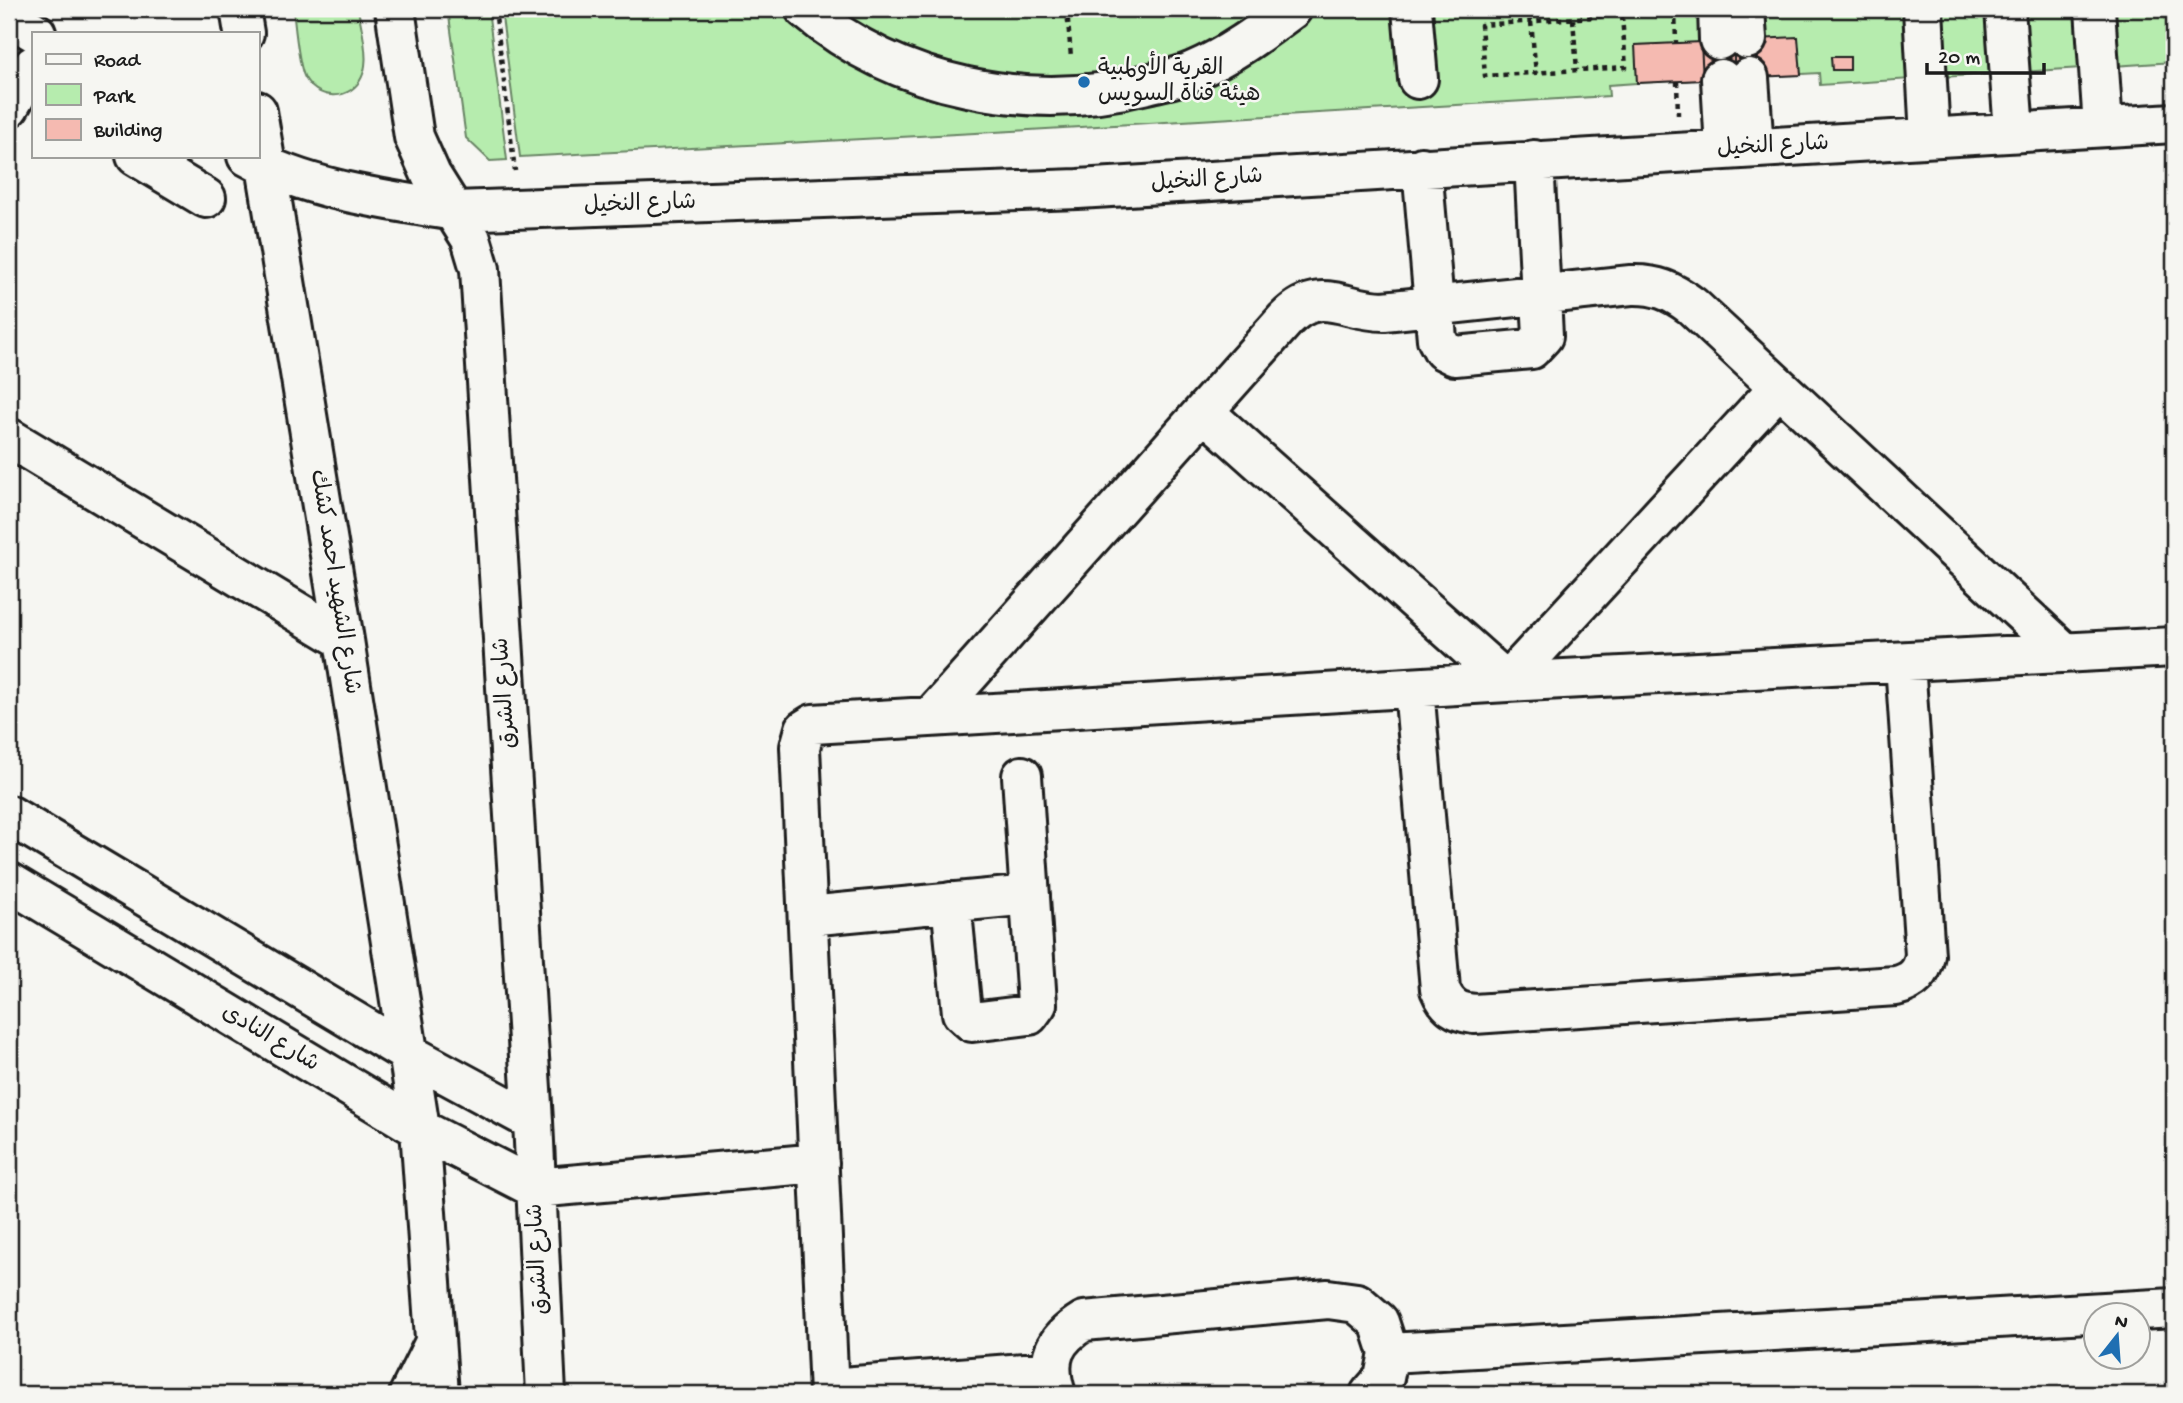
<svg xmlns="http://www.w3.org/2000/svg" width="2183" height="1403" font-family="'Gochi Hand','Playpen Sans Arabic',sans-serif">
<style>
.green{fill:#b6ecae;stroke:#698465;stroke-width:2}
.building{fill:#f5bab1;stroke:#1c1c1c;stroke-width:2}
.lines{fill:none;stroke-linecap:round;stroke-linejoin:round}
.minor-casing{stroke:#1c1c1c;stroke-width:44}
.highway-casing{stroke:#1c1c1c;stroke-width:44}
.path{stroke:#1c1c1c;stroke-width:4.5;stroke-dasharray:5 5;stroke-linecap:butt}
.minor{stroke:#f6f6f2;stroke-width:38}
.highway{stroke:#f6f6f2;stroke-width:38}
.poi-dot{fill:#1f6fb2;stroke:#f6f6f2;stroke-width:2.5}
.labels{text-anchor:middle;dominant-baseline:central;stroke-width:5;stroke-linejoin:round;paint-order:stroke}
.poi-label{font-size:23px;fill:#1c1c1c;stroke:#f6f6f2;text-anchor:start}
.street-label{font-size:23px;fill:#1c1c1c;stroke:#f6f6f2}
</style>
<rect width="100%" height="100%" fill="#f6f6f2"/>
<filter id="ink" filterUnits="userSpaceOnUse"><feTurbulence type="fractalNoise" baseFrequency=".0143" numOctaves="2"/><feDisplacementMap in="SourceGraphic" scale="14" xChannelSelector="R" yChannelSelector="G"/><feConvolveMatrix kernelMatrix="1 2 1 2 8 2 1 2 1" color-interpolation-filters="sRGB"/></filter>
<g filter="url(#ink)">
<path class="green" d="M293,9H358C362,34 376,73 351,90C345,94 338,96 331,95C319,94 311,88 305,78C298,65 295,25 293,9Z
M448,9H488L507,160L490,161L466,138Z
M501,9H2174V62L1820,85L1819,73L1637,83L1608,85L1609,96L994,132L520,157Z"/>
<path class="building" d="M1798,37L1801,75L1735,78L1733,40Z
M1733,40L1735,78L1703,80L1701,42Z
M1701,42L1703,80L1637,83L1635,45Z
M1831,57H1850V70H1832Z"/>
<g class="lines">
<defs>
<path id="minor" d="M240,9L244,33
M395,9L414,137L431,175L471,239L480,269L533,1121L546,1394
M805,9C898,88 1031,113 1147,84C1162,80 1179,78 1193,71C1229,56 1261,32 1292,9
M1412,9L1418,79
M1718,9L1719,40
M1745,9L1747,39
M1923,9L1930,137
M2005,9L2014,132
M2095,9L2103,127
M9,17L36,33
M1749,78L1754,148
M1721,79L1725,149
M9,107L33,66
M257,111L344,640L420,1129L439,1394
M136,156L206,198
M247,156C306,190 388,200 455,211L1078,189L2174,123
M1422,167L1437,339L1443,350L1455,356L1531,349L1543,336L1534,160
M1204,412L1507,682L1779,387
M9,438L344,640
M1414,688L1440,989C1447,1006 1456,1012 1474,1014L1896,986C1914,982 1922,973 1925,955L1905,663
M932,716L1286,319C1320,284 1344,311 1384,311L1631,285C1656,284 1672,291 1692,306L2065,653
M9,815L409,1054L533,1121
M9,882L420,1129L535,1188L819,1163
M951,902L962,1013L972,1022L1029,1015L1037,1004L1022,776
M808,916L1030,895
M1389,1353L2174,1308
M829,1388L1050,1371
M829,1394L800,747L805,729L813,724L1507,682L2174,647
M1056,1394C1045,1359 1053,1340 1084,1321L1328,1299L1357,1303L1379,1322L1389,1353L1384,1378L1370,1394"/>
<path id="highway" d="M409,1394L434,1344"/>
</defs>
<use href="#minor" class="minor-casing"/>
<use href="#highway" class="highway-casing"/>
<path class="path" d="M495,9L515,171
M1067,9L1071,57
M1675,10L1676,43
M2174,12H2171L2174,67
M1622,16L1626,67L1485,76L1481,25L1675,11
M1573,19L1577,70
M1531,22L1536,73
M1677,81L1678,115"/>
<use href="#minor" class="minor"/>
<use href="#highway" class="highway"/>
</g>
</g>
<circle class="poi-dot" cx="1084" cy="82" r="7"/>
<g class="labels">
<g class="poi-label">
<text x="1098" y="69">القرية الأولمبية<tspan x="1098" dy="26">هيئة قناة السويس</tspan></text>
</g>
<g class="street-label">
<text transform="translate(1773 147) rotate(-3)">شارع النخيل</text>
<text transform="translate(1207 181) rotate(-4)">شارع النخيل</text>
<text transform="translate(640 205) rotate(-2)">شارع النخيل</text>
<text transform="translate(334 582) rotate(81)">شارع الشهيد احمد كشك</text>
<text transform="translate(506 693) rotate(-94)">شارع الشرق</text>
<text transform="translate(270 1039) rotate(31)">شارع النادى</text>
<text transform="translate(539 1259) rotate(-93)">شارع الشرق</text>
</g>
</g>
<rect width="2183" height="1403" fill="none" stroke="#f6f6f2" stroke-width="35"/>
<rect x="18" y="18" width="2148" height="1368" fill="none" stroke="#1c1c1c" stroke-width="2.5" filter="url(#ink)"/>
<rect x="32" y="32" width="228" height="126" fill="#f6f6f2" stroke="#9f9f9c" stroke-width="2"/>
<rect x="46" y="54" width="35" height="10" fill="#f6f6f2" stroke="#9f9f9c" stroke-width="2"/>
<text x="94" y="66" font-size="21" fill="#1c1c1c">Road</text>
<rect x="46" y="84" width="35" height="21" fill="#b6ecae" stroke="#9f9f9c" stroke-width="2"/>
<text x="94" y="102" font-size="21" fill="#1c1c1c">Park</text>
<rect x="46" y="119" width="35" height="21" fill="#f5bab1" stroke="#9f9f9c" stroke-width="2"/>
<text x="94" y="136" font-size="21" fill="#1c1c1c">Building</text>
<g transform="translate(2117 1336) rotate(17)"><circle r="33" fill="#f6f6f2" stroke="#9f9f9c" stroke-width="2"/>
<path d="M0-5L12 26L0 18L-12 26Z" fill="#1f6fb2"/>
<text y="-10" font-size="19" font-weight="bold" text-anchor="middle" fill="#1c1c1c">N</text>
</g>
<path d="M1927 63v10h117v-10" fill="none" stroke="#1c1c1c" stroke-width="3.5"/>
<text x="1938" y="63" font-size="21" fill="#1c1c1c" stroke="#f6f6f2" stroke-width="5" paint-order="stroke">20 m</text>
</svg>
